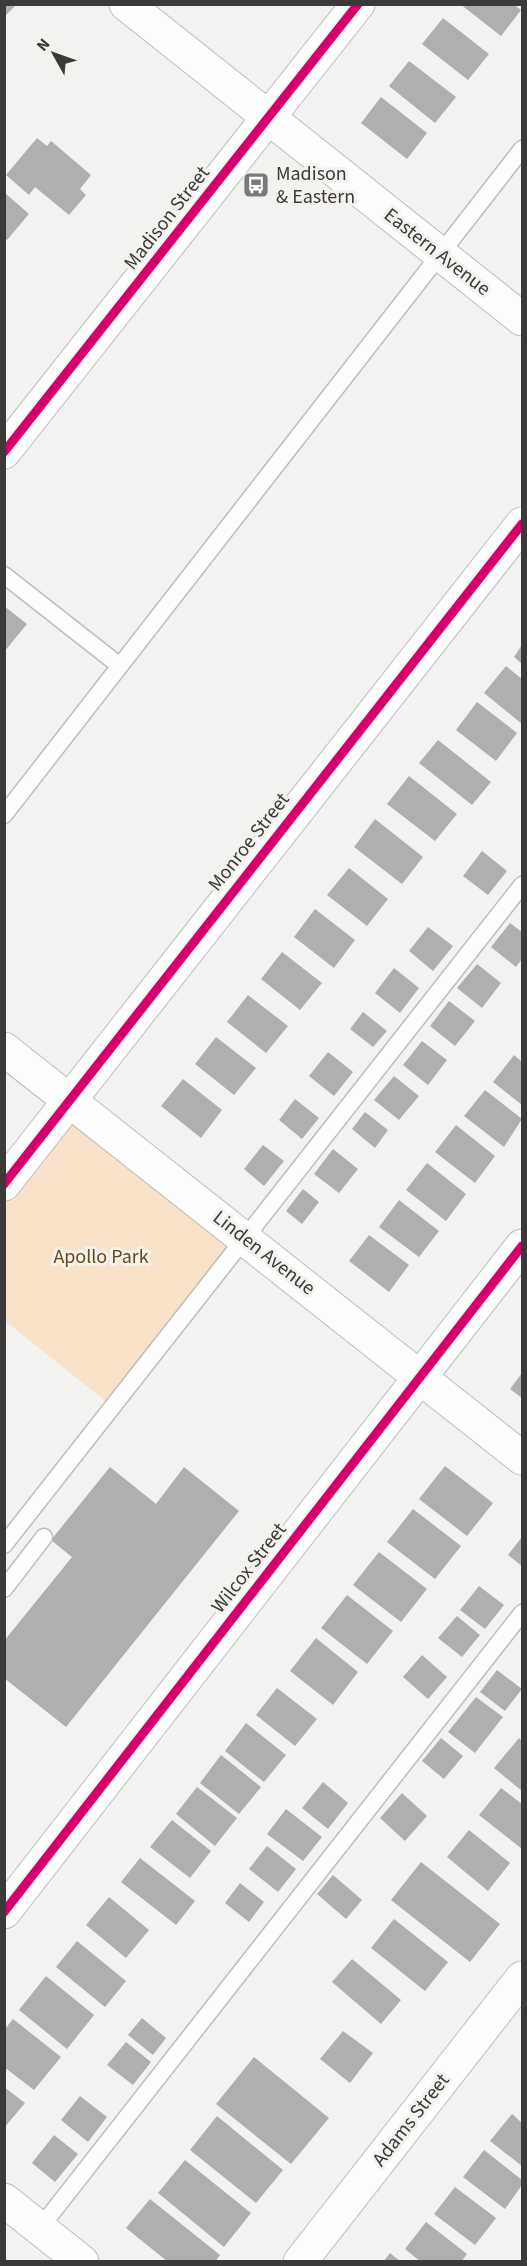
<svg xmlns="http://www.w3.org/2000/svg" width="527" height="2266" font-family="'Source Sans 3',sans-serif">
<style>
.green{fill:#f8e3ca}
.building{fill:#b0afad}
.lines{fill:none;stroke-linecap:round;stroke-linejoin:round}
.service-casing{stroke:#bebdbc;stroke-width:19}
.minor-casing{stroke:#bebdbc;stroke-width:35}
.tertiary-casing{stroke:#bebdbc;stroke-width:35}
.service{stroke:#fdfdfd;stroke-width:16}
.minor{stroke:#fdfdfd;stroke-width:33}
.tertiary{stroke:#fdfdfd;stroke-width:33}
.cycleway-casing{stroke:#f4f2ef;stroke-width:13}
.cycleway{stroke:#d6006c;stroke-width:9}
.labels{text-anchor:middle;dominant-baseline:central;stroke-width:6;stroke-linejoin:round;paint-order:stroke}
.poi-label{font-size:20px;fill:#3b3a39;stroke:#f4f2ef;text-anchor:start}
.street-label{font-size:20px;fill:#3b3a39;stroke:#f4f2ef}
.park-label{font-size:20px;fill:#694818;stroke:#f4f2ef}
</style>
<rect width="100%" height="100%" fill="#f3f2f0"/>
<path class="green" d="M71,1107L239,1239L108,1403L5,1321L4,1192Z"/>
<path class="building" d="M4,4H17L4,17Z
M460,4H513L521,10L501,36Z
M443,18L489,54L468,80L422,44Z
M409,61L456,97L435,123L389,86Z
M381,97L427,133L407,159L361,123Z
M37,138L47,146L51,141L91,175L80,189L86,195L69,215L35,187L29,195L6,175Z
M5,193L29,214L7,240L5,238Z
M4,606L27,624L4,652Z
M522,645V664L514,657Z
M506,666L522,679V724L484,693Z
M477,702L517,733L496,761L456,730Z
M438,740L491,782L472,805L419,763Z
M409,776L457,814L435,841L387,804Z
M375,819L423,857L402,884L354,847Z
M482,851L507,871L488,895L463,876Z
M349,868L388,899L367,926L327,895Z
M315,909L355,940L334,968L294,937Z
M510,923L522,932V959L516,967L491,947Z
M428,927L453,946L433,971L409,951Z
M282,952L322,983L300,1010L261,979Z
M477,964L501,983L482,1008L457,988Z
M394,968L419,988L400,1013L375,993Z
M248,995L288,1026L266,1053L227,1022Z
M449,1001L475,1021L455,1046L430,1026Z
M363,1012L387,1031L373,1047L350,1029Z
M216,1037L256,1068L234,1095L195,1064Z
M422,1041L447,1060L428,1085L403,1065Z
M328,1052L353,1072L334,1096L309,1076Z
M514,1055L522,1062V1105L493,1082Z
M394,1076L419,1096L399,1120L374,1100Z
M183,1079L222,1110L201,1138L161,1106Z
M485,1090L522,1119L504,1147L464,1116Z
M295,1099L319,1118L302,1139L279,1120Z
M365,1112L388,1130L375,1148L352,1129Z
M456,1125L495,1156L475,1183L435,1152Z
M263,1145L284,1161L264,1186L244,1169Z
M333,1149L358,1169L339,1193L314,1174Z
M427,1163L466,1194L446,1221L406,1190Z
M303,1189L319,1202L302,1224L286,1211Z
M399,1200L439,1231L419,1257L379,1227Z
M369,1235L409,1265L389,1292L349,1261Z
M522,1373V1398L510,1389Z
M445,1466L493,1503L467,1536L419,1499Z
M110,1467L156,1504L184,1467L239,1511L66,1727L4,1678V1641L72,1557L51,1540Z
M413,1509L461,1546L435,1579L387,1542Z
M522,1537V1566L508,1555Z
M379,1552L427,1589L401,1622L353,1585Z
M479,1586L504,1605L485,1629L460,1610Z
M347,1595L393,1631L367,1664L321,1628Z
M457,1616L480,1635L462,1657L438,1638Z
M316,1638L358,1672L333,1705L290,1671Z
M422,1655L447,1677L428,1699L403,1677Z
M497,1670L522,1689L505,1711L480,1692Z
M277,1688L317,1719L295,1746L256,1715Z
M476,1697L503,1717L475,1753L448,1732Z
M246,1723L286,1755L264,1782L225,1751Z
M441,1738L463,1756L444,1779L422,1761Z
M519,1738L522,1741V1791L494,1768Z
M221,1755L261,1787L239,1814L200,1783Z
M323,1782L348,1803L328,1829L302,1808Z
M197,1787L237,1818L215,1846L176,1814Z
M501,1788L522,1804V1849L479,1815Z
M402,1793L427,1816L405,1841L380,1818Z
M286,1809L322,1837L303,1861L267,1834Z
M172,1820L211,1851L190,1878L150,1847Z
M469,1830L510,1863L488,1891L447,1857Z
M267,1846L296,1869L278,1892L249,1869Z
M140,1858L195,1901L176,1925L121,1882Z
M421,1862L500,1924L470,1962L391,1900Z
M333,1875L362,1900L346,1919L317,1894Z
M240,1883L264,1902L249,1922L225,1903Z
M109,1897L149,1930L126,1958L86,1925Z
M394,1919L448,1962L425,1991L371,1948Z
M77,1941L126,1981L105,2007L56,1967Z
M352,1959L401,2000L381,2024L332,1982Z
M46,1976L94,2015L67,2049L19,2010Z
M142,2018L166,2038L153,2055L128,2035Z
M13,2019L61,2057L34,2090L4,2067V2030Z
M343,2031L373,2053L350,2083L320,2059Z
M126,2042L151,2062L133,2085L107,2065Z
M254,2057L329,2118L291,2164L216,2104Z
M4,2087L25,2103L4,2128Z
M80,2096L107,2117L88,2142L61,2120Z
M512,2114L522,2123V2166L490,2141Z
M217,2116L283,2170L256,2203L190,2150Z
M54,2135L78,2154L55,2182L32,2163Z
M484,2150L522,2180V2185L505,2209L463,2177Z
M185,2160L251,2213L224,2247L158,2193Z
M455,2187L496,2218L475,2245L434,2214Z
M150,2199L220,2255L215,2262H168L126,2228Z
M426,2222L467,2254L461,2262H421L405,2249Z
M390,2253L401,2262H383Z"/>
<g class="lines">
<defs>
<path id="service" d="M4,575L120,666
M4,815L522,149
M4,1545L522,885
M4,1589L44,1537
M40,2228L522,1613"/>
<path id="minor" d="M126,4L522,319
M4,1049L522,1458
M4,1184L522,524
M4,1912L522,1246
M4,2200L82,2262
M300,2262L522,1978"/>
<path id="tertiary" d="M4,452L358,4"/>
</defs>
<use href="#service" class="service-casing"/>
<use href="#minor" class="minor-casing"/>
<use href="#tertiary" class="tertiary-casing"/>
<use href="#service" class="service"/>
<use href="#minor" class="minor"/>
<use href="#tertiary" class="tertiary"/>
<defs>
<path id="cycleway" d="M4,452L358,4
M4,1184L522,524
M4,1912L522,1246"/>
</defs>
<use href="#cycleway" class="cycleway-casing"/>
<use href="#cycleway" class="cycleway"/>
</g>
<defs>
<symbol id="bus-square" viewBox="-11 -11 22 22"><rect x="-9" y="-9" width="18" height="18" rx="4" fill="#7b7a79" stroke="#f4f2ef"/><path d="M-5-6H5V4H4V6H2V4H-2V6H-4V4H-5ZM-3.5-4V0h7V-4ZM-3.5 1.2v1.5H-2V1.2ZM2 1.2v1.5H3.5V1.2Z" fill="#fff"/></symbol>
</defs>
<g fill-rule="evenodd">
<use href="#bus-square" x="241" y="170" width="30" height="30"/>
</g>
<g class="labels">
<g class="poi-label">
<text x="276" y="174">Madison<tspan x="276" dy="23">&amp; Eastern</tspan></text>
</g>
<g class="street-label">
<text transform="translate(167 218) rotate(-52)">Madison Street</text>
<text transform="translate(437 252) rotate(38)">Eastern Avenue</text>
<text transform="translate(249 842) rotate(-52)">Monroe Street</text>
<text transform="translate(264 1253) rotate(38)">Linden Avenue</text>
<text transform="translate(249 1568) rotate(-52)">Wilcox Street</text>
<text transform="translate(411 2120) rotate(-52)">Adams Street</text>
</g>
<g class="park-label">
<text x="101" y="1257">Apollo Park</text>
</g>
</g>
<rect width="527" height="2266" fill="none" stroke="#3b3a39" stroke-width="12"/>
<g transform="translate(54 54) rotate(310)" stroke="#f4f2ef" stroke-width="4.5" paint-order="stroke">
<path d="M0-4.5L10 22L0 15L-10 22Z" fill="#3b3a39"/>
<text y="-9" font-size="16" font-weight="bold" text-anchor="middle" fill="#3b3a39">N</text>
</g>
</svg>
